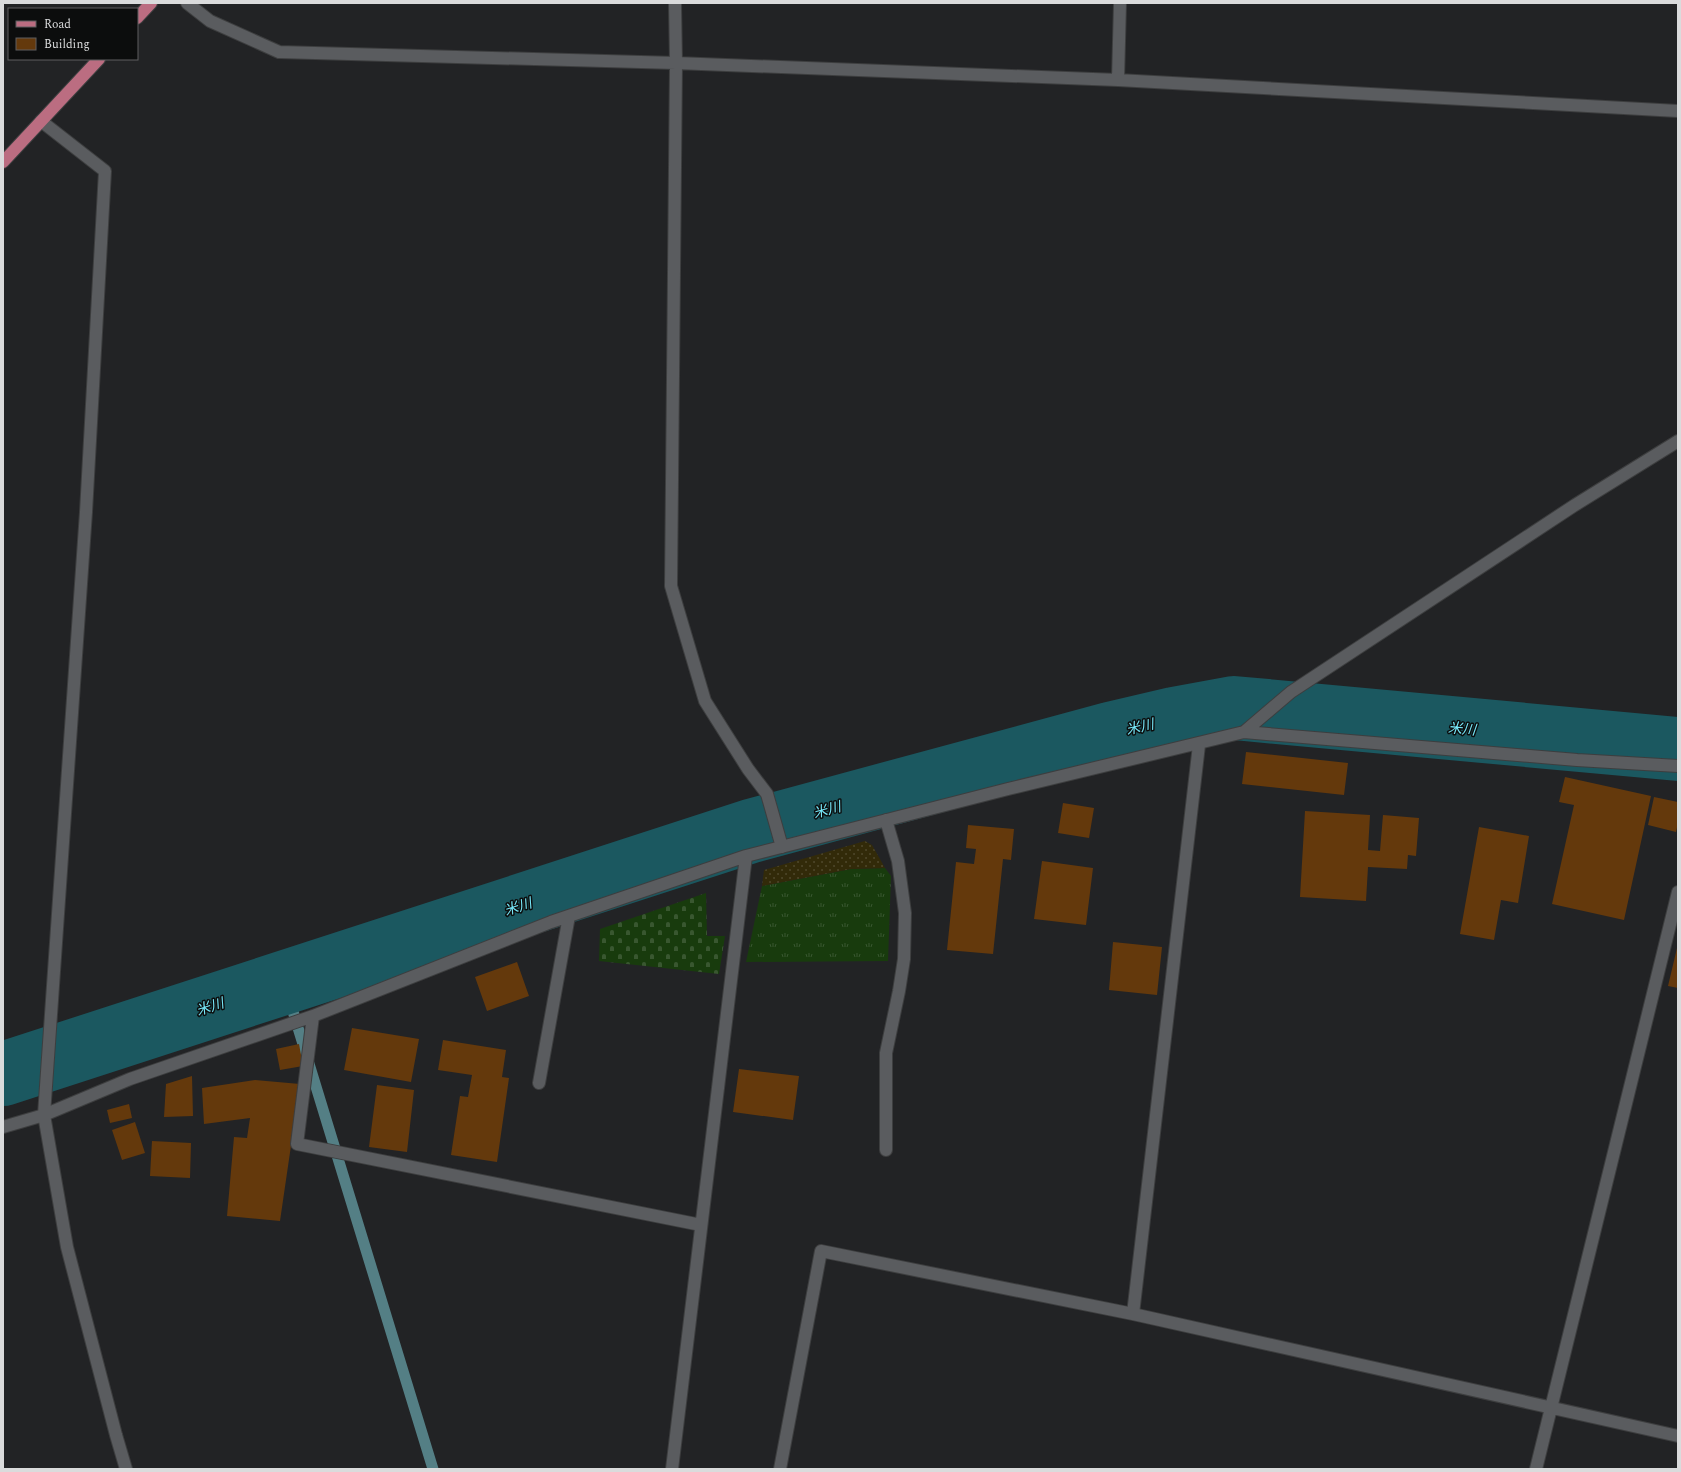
<svg xmlns="http://www.w3.org/2000/svg" width="1681" height="1472" font-family="Spectral,'Noto Sans JP',serif">
<style>
.grass{fill:url(#grass-tufts)}
.sand{fill:url(#sand-dots)}
.cemetery{fill:url(#cemetery-stones)}
.lines{fill:none;stroke-linecap:round;stroke-linejoin:round}
.stream{stroke:#547f85;stroke-width:11}
.river{stroke:#1b5860;stroke-width:64}
.building{fill:#64390c}
.minor-casing{stroke:#3d3e3f;stroke-width:14}
.major-casing{stroke:#3d3e3f;stroke-width:14}
.minor{stroke:#5a5c5f;stroke-width:12}
.major{stroke:#bb6d81;stroke-width:12}
.labels{text-anchor:middle;dominant-baseline:central;stroke-width:3;stroke-linejoin:round;paint-order:stroke}
.water-label{font-size:14px;font-style:italic;fill:#77e9fa;stroke:#0c0d0d}
</style>
<defs>
<pattern id="grass-tufts" width="24" height="20" patternUnits="userSpaceOnUse"><rect width="24" height="20" fill="#183b0d"/><path d="M3 7l-1-3M5 7V3M7 7l1-3M15 17l-1-3M17 17v-4M19 17l1-3" fill="none" stroke="#395730"/></pattern>
<pattern id="sand-dots" width="8" height="8" patternUnits="userSpaceOnUse"><rect width="8" height="8" fill="#322a09"/><path d="M2 2h.1M6 6h.1" fill="none" stroke="#4f482c" stroke-width="1.8" stroke-linecap="round"/></pattern>
<pattern id="cemetery-stones" width="16" height="16" patternUnits="userSpaceOnUse"><rect width="16" height="16" fill="#183b0d"/><path d="M2 7V4a2 2 0 0 1 4 0v3zM10 15v-3a2 2 0 0 1 4 0v3z" fill="#395730"/></pattern>
</defs>
<rect width="100%" height="100%" fill="#222325"/>
<path class="grass" d="M885,868L891,876L888,961L746,962L762,886L851,869Z"/>
<path class="sand" d="M865,841L872,845L885,868L851,869L762,886L764,870Z"/>
<path class="cemetery" d="M706,893L707,936H725L719,974L599,961L600,929Z"/>
<g class="lines">
<path class="stream" d="M284,982L433,1469"/>
<path class="river" d="M3,1074L751,831L1110,734L1174,719L1234,708L1678,749"/>
</g>
<path class="building" d="M1246,752L1348,763L1344,795L1242,784Z
M1565,777L1651,796L1624,920L1552,904L1574,805L1559,802Z
M1654,797L1678,802V823L1676,832L1648,825Z
M1063,803L1094,808L1089,838L1058,833Z
M1305,811L1370,815L1368,850L1380,851L1383,815L1419,818L1416,856L1408,855L1407,869L1368,867L1366,901L1300,897Z
M968,825L1014,829L1011,860L1003,859L993,954L947,950L956,862L974,864L976,849L966,848Z
M1479,827L1529,836L1518,903L1501,900L1494,940L1460,934Z
M1042,861L1093,868L1086,925L1034,919Z
M1113,942L1162,947L1157,995L1109,990Z
M1677,948H1678V988L1668,986Z
M517,962L529,996L487,1011L475,977Z
M352,1028L419,1039L411,1082L344,1070Z
M443,1040L506,1050L502,1077L509,1078L497,1162L451,1155L460,1096L468,1097L472,1075L438,1070Z
M299,1044L303,1066L280,1070L276,1049Z
M739,1069L799,1076L793,1120L733,1112Z
M192,1076L193,1116L164,1117L166,1084Z
M255,1080L300,1084L280,1221L227,1216L234,1137L247,1138L250,1118L204,1124L202,1088Z
M377,1085L414,1090L407,1152L369,1147Z
M129,1104L132,1118L110,1123L107,1110Z
M135,1122L145,1153L122,1160L112,1130Z
M152,1141L191,1143L190,1178L150,1176Z"/>
<g class="lines">
<defs>
<path id="minor" d="M187,3L210,21L279,52L676,63L1118,80L1678,111
M675,3L676,63L671,586L705,701L748,769L767,794L782,847
M1118,80L1120,3
M41,121L105,171L86,512L44,1115L67,1247L116,1435L126,1469
M1244,732L1577,760L1678,766
M886,820L898,861L905,913L904,959L899,991L886,1053V1150
M313,1016L297,1144L701,1225
M539,1083L569,916
M3,1127L44,1115L130,1079L313,1016L551,922L746,856L1008,789L1244,732L1291,692L1575,505L1678,441
M1133,1314L1199,745
M672,1469L746,856
M780,1469L821,1251L1133,1314L1678,1436
M1536,1469L1678,892"/>
<path id="major" d="M137,18L151,3
M3,162L99,59"/>
</defs>
<use href="#minor" class="minor-casing"/>
<use href="#major" class="major-casing"/>
<use href="#minor" class="minor"/>
<use href="#major" class="major"/>
</g>
<g class="labels">
<g class="water-label">
<text transform="translate(1140 727) rotate(-13)">米川</text>
<text transform="translate(1462 729) rotate(5)">米川</text>
<text transform="translate(827 810) rotate(-15)">米川</text>
<text transform="translate(518 907) rotate(-18)">米川</text>
<text transform="translate(210 1007) rotate(-18)">米川</text>
</g>
</g>
<rect width="1681" height="1472" fill="none" stroke="#dadbdc" stroke-width="8"/>
<rect x="8" y="8" width="130" height="52" fill="#0c0d0d" stroke="#5e5f60"/>
<rect x="16" y="21" width="20" height="6" fill="#bb6d81" stroke="#5e5f60"/>
<text x="44" y="28" font-size="12" fill="#dadbdc">Road</text>
<rect x="16" y="38" width="20" height="12" fill="#64390c" stroke="#5e5f60"/>
<text x="44" y="48" font-size="12" fill="#dadbdc">Building</text>
</svg>
